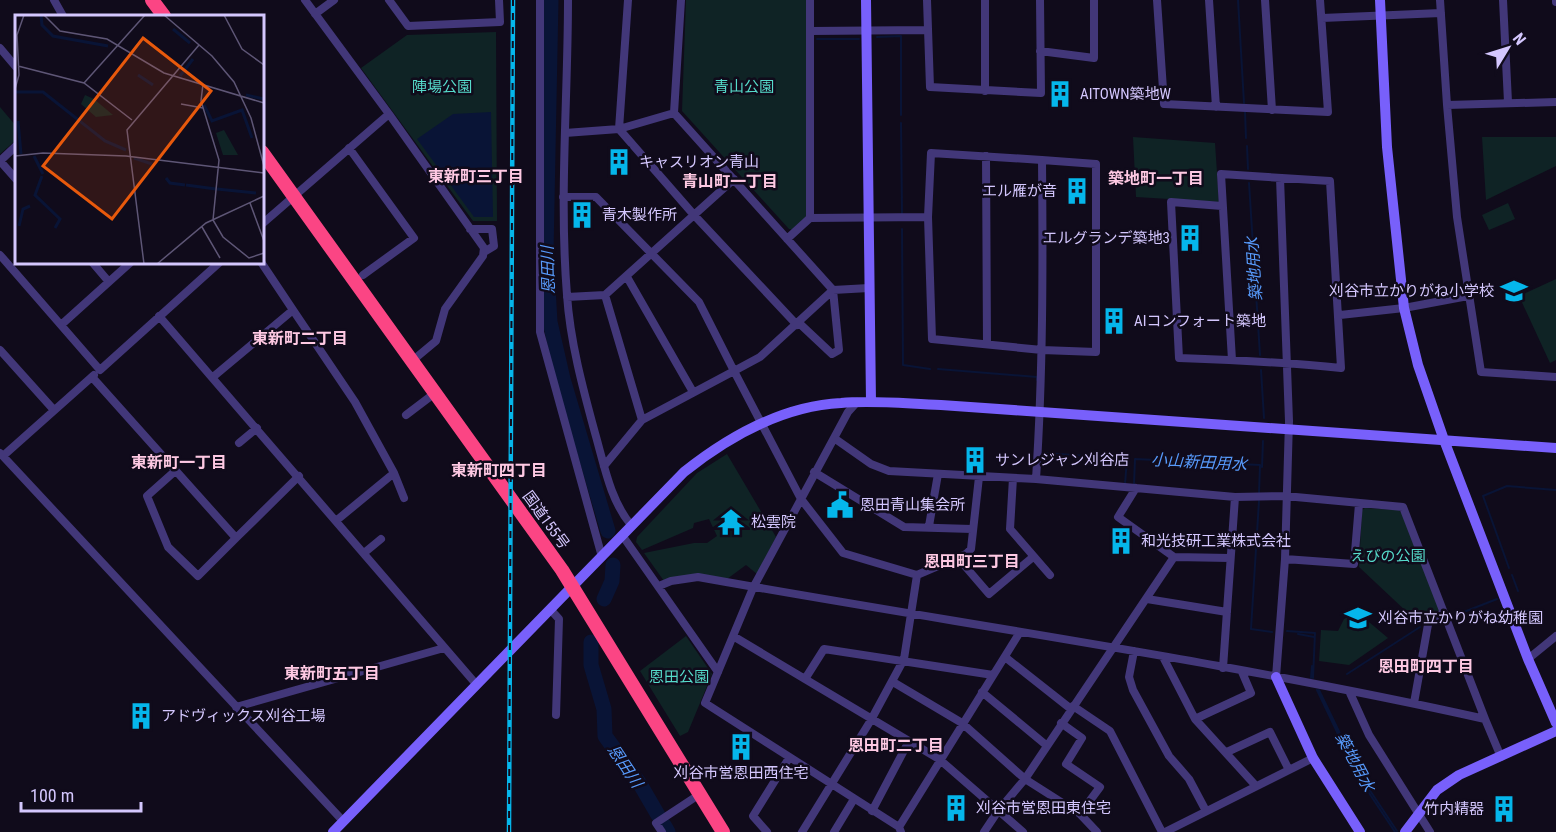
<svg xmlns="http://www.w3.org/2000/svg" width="1556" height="832" font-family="'Roboto Condensed','Noto Sans JP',sans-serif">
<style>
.green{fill:#0f2325}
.water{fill:#091436}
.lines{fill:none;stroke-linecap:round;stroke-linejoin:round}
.stream{stroke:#091436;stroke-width:2}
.river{stroke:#091436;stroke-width:15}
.street{stroke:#423779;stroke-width:8}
.secondary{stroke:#7860fb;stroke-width:10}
.highway{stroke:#fb4584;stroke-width:14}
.rail-casing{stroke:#05b6eb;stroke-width:4.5}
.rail{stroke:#100b1b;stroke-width:2;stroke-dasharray:7;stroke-linecap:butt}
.labels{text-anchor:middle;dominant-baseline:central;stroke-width:5;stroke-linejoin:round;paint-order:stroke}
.park-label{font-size:15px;fill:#56dbcb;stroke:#100b1b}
.poi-label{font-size:15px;fill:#d4c7fe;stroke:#100b1b;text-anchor:start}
.street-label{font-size:15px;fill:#d4c7fe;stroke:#100b1b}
.neighbourhood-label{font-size:16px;font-weight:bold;fill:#fec9e3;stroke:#100b1b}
.water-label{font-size:16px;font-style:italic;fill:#579afb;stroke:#100b1b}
.inset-river{fill:none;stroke:#091436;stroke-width:3}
.inset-road{fill:none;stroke:#5e5676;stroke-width:1.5}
.view{fill:#e8590c;fill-opacity:0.15;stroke:#e8590c;stroke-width:3}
.inset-edge{fill:none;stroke:#d4c7fe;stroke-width:3}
</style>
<rect width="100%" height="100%" fill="#100b1b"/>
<path class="green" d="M686,0H806L808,217L794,230L789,229L682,111Z
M496,32L497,221H473L361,68L407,35Z
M0,107L16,126V140L0,154Z
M1133,137L1215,143L1219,202L1136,197Z
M1482,137H1556V166L1486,200Z
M1508,203L1515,219L1489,230L1482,215Z
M1556,279V360L1550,363L1519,296Z
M727,454L776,537L757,574L746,565L727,579L664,581L644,553L694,543H707L717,536L709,519L694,523L693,528L642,550L636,542L637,537L697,473Z
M1365,508L1399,510L1402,514L1440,611L1427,616L1408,613L1359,567L1362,510Z
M1354,614L1369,622L1388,638L1349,665L1319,661L1321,630L1338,631L1344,619Z
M686,636L712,674L688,732L680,736L640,671Z"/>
<path class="water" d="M491,112L493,217H474L417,139L453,114Z"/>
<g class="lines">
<path class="stream" d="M1238,0L1244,103
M877,37L901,36V115
M817,39H859
M1245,112L1246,138
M901,123L902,214
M1247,146L1248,169
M1249,183L1260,355
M902,229L903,365L930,369
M938,369L1037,377V380
M1261,370L1264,418
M1046,453L1127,459L1125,484
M1262,467L1263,441
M1134,484L1135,459L1260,465L1259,493
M1259,501L1251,629L1272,632
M1509,568L1483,496L1507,486L1556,490
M1512,575L1518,591
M1451,617L1497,599
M1433,623L1443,619
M1287,631L1315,633L1313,678
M1298,634L1314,637
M1347,674L1420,627
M1311,678L1312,666
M1317,690L1359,778L1395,832
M1319,690L1361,777L1397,831"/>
<path class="river" d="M551,0L546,253L550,322L563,379L608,531
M604,599L612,581L613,565
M591,642V665L604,709L605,736L640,784L658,815
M664,825L668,832"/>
<path class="street" d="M54,0L63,16
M389,0L408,26L500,22L499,0
M540,0V332L602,557
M568,0C568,98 559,197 567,295C570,341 583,389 595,433C604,464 610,500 631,525
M628,0L619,129L674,113
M681,0L674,113L833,290L839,350L832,354L799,323
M810,0V218L928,217
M927,0L930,87L1041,93L1040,0
M985,0V91
M1157,0L1164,104L1328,112L1320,0
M1209,0L1216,107
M1265,0L1272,110
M1440,0L1447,105
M1503,0L1508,102
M1556,0V2
M315,14L334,0
M1322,18L1441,13
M811,31L926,30
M0,48L16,67
M1040,51L1094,58V0
M1556,102L1447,105L1457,217L1481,372L1556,377
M389,114L484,248L483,256L445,309L436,341L412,361
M565,133L619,129L694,215L797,325
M349,148L414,238L363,275
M986,156L987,344
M0,161L16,179
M0,161L16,146
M563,197H596L699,302L734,371L642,420L604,466
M1222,206L1171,202L1179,358C1233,360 1287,362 1341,368L1330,181L1221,174L1232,360
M262,224L389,114L305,0
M470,229H492L494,246L484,252
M787,239L810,218
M0,255L100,370L220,262
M92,262L109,282
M627,277L693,392
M869,288L833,290L760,357L734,371L801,499L843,553L917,575L966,554L971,549L979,477
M605,295L642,420
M567,297L605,295L734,179
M293,310L355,402L394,473L337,520
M1340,315L1404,308L1468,296
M159,316L476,684
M61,325L131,262
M0,350L53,409
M92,377L236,538L299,476
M213,377L293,310L261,262
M857,402L848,412L834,438L871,464L889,471L1036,479L1235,497L1285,496L1403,507L1485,719
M406,415L435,393
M834,438L753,588L705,703L899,827L901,832
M239,443L257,428
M0,453L343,821
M3,456L94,375
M174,472L147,496L168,547L198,576L236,538
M814,472L904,527L972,529
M394,473L404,498
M1013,478L1010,529L1050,575
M1036,479C1043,373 1043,267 1042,160L1096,164V352L1042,350L932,339L928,217L931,153L1042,160
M1136,488L1118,517L1174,557L1230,558
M929,526L938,474
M622,535L718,672
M364,553L381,539
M958,558L989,594L1033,557
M1285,559L1354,564L1359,504
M659,586L671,581L698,577C960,624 1225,661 1485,719L1501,757
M1147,599L1227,612
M550,609L559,619L556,715
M733,636L939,759L1023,832
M1134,651L1129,677L1133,690L1169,756L1189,779L1206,811
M1005,657L1071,709
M1163,657L1195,719L1256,786
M1528,659L1556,636
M1223,668L1235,497
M1276,677L1285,559L1289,421L1280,178
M805,679L824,649L993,675
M893,682L962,723L1025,779L1080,814L1097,832
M982,692L1046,745
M1350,693L1369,735L1430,832
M1414,703L1429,619L1444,613
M1073,706L1110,731L1162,832
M236,707L444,648
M1195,719L1251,693L1242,672
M1061,723L1082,738L1066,764L1100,787L1080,814
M1227,752L1270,732L1289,770
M872,811L909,741
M899,827L1020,632
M662,832L656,823L700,794
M767,832L753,816L789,758
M802,832L871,720L904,659L917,575
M834,832L854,799
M984,832L998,811L1025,779L1174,557
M1165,832L1313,758"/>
<path class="secondary" d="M866,0L871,402
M1380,0L1387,147L1404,308L1418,365L1444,440L1528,659L1556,723
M1276,677L1313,758L1360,832
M333,832L684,472C728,437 782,406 841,403C874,400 908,404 941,405L1556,448
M1405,832L1437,790L1459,775L1556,731"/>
<path class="highway" d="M152,0L164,16
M262,152L562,570L723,832"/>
<defs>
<path id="rail" d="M509,832L513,0"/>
</defs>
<use href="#rail" class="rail-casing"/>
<use href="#rail" class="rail"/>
</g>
<defs>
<symbol id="building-bare" viewBox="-9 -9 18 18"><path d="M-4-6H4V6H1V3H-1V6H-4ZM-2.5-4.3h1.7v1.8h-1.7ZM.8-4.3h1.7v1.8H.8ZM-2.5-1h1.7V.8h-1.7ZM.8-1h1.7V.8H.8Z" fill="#05b6eb" stroke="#100b1b" stroke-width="2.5" paint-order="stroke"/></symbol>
<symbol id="school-bare" viewBox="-9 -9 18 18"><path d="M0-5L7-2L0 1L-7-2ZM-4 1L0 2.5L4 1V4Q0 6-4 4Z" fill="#05b6eb" stroke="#100b1b" stroke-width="2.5" paint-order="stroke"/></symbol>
<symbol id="civic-bare" viewBox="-9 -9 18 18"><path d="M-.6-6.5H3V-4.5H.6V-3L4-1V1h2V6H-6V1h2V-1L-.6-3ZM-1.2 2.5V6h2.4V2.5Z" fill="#05b6eb" stroke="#100b1b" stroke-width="2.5" paint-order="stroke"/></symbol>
<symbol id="temple-bare" viewBox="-9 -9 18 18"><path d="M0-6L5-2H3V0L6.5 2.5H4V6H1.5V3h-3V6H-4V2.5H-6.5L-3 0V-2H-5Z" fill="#05b6eb" stroke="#100b1b" stroke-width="2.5" paint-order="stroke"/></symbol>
</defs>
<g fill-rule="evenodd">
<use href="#building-bare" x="1041" y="75" width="38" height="38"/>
<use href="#building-bare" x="600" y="143" width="38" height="38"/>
<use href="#building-bare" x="1058" y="172" width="38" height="38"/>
<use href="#building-bare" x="563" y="196" width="38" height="38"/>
<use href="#building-bare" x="1171" y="219" width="38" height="38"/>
<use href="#school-bare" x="1495" y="272" width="38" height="38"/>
<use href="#building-bare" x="1095" y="302" width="38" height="38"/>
<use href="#building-bare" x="956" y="441" width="38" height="38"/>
<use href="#civic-bare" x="821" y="486" width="38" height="38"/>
<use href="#temple-bare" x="712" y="503" width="38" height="38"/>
<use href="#building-bare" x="1102" y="522" width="38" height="38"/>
<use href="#school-bare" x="1339" y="599" width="38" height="38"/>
<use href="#building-bare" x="122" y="697" width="38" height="38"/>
<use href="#building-bare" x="722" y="728" width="38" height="38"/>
<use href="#building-bare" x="937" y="789" width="38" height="38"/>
<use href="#building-bare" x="1485" y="790" width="38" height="38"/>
</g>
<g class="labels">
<g class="park-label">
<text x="442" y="87">陣場公園</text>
<text x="744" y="87">青山公園</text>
<text x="1388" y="556">えびの公園</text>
<text x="679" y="677">恩田公園</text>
</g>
<g class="poi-label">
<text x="1080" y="94">AITOWN築地W</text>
<text x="639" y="162">キャスリオン青山</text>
<text x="1057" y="191" text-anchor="end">エル雁が音</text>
<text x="602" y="215">青木製作所</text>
<text x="1170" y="238" text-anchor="end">エルグランデ築地3</text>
<text x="1494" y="291" text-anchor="end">刈谷市立かりがね小学校</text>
<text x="1134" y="321">AIコンフォート築地</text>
<text x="995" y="460">サンレジャン刈谷店</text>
<text x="860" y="505">恩田青山集会所</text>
<text x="751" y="522">松雲院</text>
<text x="1141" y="541">和光技研工業株式会社</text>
<text x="1378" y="618">刈谷市立かりがね幼稚園</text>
<text x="161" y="716">アドヴィックス刈谷工場</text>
<text x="741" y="773" text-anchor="middle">刈谷市営恩田西住宅</text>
<text x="976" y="808">刈谷市営恩田東住宅</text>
<text x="1484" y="809" text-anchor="end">竹内精器</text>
</g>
<g class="street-label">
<text transform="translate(546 520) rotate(54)">国道155号</text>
</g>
<g class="neighbourhood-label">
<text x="476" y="176">東新町三丁目</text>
<text x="1156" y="178">築地町一丁目</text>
<text x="730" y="181">青山町一丁目</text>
<text x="300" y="338">東新町二丁目</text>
<text x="179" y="462">東新町一丁目</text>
<text x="499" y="470">東新町四丁目</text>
<text x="972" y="561">恩田町三丁目</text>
<text x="1426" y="666">恩田町四丁目</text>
<text x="332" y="673">東新町五丁目</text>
<text x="896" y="745">恩田町二丁目</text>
</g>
<g class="water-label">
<text transform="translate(1254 269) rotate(-94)">築地用水</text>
<text transform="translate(548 270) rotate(-92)">恩田川</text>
<text transform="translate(1199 462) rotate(3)">小山新田用水</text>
<text transform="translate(1355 762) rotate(62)">築地用水</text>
<text transform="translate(625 766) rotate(56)">恩田川</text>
</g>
</g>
<g transform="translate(15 15)">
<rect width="249" height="249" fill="#100b1b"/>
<path d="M70,80L79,84L98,100L81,102L66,89ZM209,115L223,140H208L201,118Z" fill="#0f2325"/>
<path class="inset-river" d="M26,0L27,10L38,21L93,31M158,14L175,28M123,60L138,70M165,61L178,44M0,77H28L90,126L111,135M231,80L249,84M189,90L197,106L227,95L237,123M3,106L6,139M19,141L28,159M119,143L137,149M27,161L20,180L45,204L40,213M151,163L155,168L170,170M171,170L201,174M202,174L241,178M4,211L8,194L15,191"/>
<path class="inset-road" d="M29,0L45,16L92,24L149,58L249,88M149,0L197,41L219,67L236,103L249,151M209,0L227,34L249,50M3,51L69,68L117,105M69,68L130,0M188,69L186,86L204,145L198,205L208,222L234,243L249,238M0,74L4,60L2,20L9,0M166,89L188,93M0,141L28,138L111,141L249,158M235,188L249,226M187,212L205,243M129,249L112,115L184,30M142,249L191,208L249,181"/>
<path class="view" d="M128,23L196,76L97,204L28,151Z"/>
<rect width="249" height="249" class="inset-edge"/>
</g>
<g transform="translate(1508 48) rotate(52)" stroke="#100b1b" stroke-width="4.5" paint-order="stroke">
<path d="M0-4.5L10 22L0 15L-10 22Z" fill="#d4c7fe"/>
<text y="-9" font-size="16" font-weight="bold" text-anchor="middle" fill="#d4c7fe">N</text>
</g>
<path d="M21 802v9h120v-9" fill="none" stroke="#d4c7fe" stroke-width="3"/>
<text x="30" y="802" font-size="18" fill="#d4c7fe" stroke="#100b1b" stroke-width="4.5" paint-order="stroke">100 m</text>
</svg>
